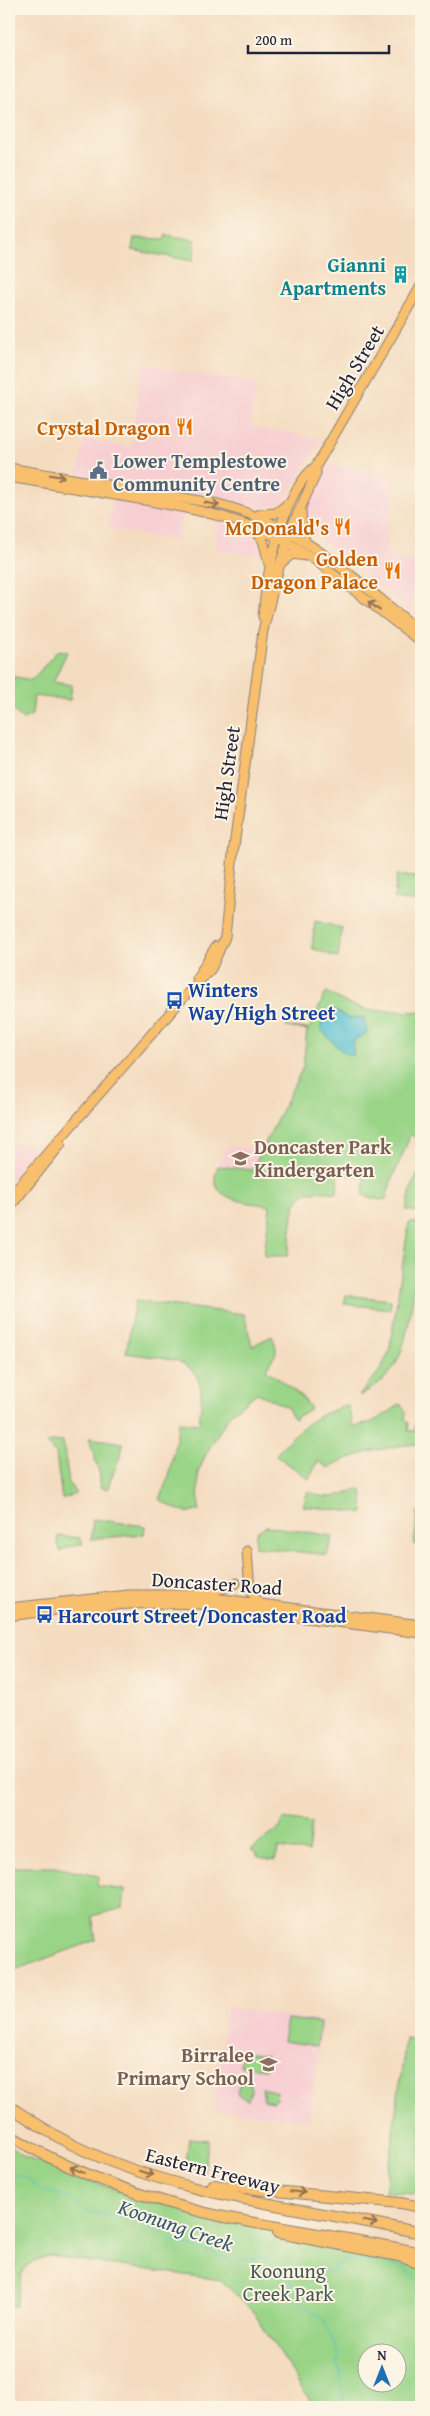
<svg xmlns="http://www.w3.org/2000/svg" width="430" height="2416" font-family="'Gentium Book Plus',serif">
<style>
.built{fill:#f7cfd2}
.green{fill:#99d487;stroke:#5e7b61;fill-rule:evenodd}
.water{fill:#55c0d1;stroke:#3c7186}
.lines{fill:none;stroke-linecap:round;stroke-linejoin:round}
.stream{stroke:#55c0d1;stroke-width:1}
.major-casing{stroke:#8b7f7e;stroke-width:11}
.highway-casing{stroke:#8b7f7e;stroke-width:12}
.major{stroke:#f8bf6c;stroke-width:9}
.highway{stroke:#f8bf6c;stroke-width:10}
.oneway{stroke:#8d7054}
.labels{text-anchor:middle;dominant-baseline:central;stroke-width:4;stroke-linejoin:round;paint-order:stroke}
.culture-label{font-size:20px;font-weight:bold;fill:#0d838f;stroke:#fcf5e5;text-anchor:end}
.street-label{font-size:20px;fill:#22223b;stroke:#fcf5e5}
.food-label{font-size:20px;font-weight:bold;fill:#c56008;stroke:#fcf5e5;text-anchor:end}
.service-label{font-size:20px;font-weight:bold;fill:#4e5e75;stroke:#fcf5e5;text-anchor:start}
.transit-label{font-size:20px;font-weight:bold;fill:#164399;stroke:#fcf5e5;text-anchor:start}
.education-label{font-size:20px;font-weight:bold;fill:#785e54;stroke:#fcf5e5;text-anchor:start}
.park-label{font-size:20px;fill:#465752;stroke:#fcf5e5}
.water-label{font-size:21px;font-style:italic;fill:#345970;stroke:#fcf5e5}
</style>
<rect width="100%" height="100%" fill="#fcf5e5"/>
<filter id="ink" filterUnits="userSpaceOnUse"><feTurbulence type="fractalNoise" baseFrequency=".02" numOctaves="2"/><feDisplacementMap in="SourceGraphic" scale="10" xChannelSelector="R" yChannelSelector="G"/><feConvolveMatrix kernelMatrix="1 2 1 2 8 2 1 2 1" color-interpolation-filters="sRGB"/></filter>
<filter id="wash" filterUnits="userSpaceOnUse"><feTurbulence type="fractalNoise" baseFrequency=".0096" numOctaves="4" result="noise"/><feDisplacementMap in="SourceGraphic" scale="20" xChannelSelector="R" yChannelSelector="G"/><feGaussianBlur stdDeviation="1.12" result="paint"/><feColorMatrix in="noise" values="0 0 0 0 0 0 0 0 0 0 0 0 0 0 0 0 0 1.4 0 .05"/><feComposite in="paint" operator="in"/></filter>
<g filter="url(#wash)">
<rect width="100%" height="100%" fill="#f4dcc0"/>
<path class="built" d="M143,363L174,371L257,384L251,420L253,427L322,439L283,502L258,510L152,487L77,474L85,440L131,447Z
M328,464L396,478L385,555L416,563L410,611L309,530L305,517L309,500Z
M113,500L183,514L178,541L108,529Z
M219,521L237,526L253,534L262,550V556L215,550Z
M9,1141L37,1149L24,1165H21L17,1179L9,1177Z
M228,1146L262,1150L252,1170L218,1166Z
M226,2007L323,2021L309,2120L214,2110Z"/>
<path class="green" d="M166,235L196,240L193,261L132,250L134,238L165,239Z
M58,650L67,652L53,682L72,685L70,700L34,696L32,715L23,719L9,707V676L32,680Z
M397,875L421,878L420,902L394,899Z
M315,921L342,928L338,958L312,948Z
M326,992L346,1003L366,1010L421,1012V1146L416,1143L417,1137L410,1135C403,1157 391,1176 386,1199L380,1200L363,1195L365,1178L339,1174L337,1193C328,1192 318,1191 309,1192C288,1195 293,1242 287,1256H264L270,1206C248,1202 203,1201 218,1166L252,1170L303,1067L307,1030L286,1027L309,1029Z
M421,1168V1195L418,1212L406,1210L412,1186Z
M409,1222L418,1223C418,1258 412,1343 392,1370C383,1382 371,1389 359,1396L380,1370L389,1353Z
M346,1295L391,1300L390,1309L344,1304Z
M135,1301L244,1314L252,1346L272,1336C280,1354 275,1354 266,1369L301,1396L311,1408L294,1419L287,1407L257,1393L230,1414L207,1452L198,1473L199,1510C185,1517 170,1506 159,1499L169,1476L179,1422L199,1424C202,1396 207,1373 176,1360L126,1353Z
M400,1404L406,1412L405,1419L409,1423L408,1431H414L416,1423H421V1444C398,1444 347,1455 328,1468L318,1461L309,1479L276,1455C295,1431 317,1412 348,1406L353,1426C370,1426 387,1414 400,1404Z
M89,1438L123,1443C122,1460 111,1472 108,1489L100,1487V1476Z
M63,1441L69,1483L76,1494L62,1499L56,1454L46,1443Z
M359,1489L362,1491L364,1513L303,1506L308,1491L319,1496L332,1497Z
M417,1512H421V1545L414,1544Z
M93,1519L145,1526L144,1534L91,1539Z
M266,1526L333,1536L327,1555L255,1547L256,1532Z
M58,1536L80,1538L83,1544L65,1548L61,1552L57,1542Z
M282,1819L312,1823L308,1852L278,1848L276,1860L258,1857L256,1853L251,1850L281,1827Z
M9,1867H54L98,1876L97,1886L125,1890L123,1908L92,1916L96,1940L9,1972Z
M287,2019L320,2023L317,2046L283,2041Z
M406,2038L421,2040V2195L385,2191Z
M242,2052L267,2055L265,2069L240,2066Z
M240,2081L250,2082L251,2091L248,2100L237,2094Z
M262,2088L277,2092L276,2099L272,2102L264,2100Z
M189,2138L209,2140L204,2171L186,2165Z
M9,2144L24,2157L133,2196L421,2266V2407H314L254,2313L221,2280L49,2256C16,2264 22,2277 16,2306L9,2307V2278L17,2263L9,2258ZM368,2354H398V2384H368Z"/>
<path class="water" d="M334,1009L347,1018H364L367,1033L354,1040L353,1055C343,1056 328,1037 321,1029C321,1020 325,1010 334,1009Z"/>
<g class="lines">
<path class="stream" d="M9,2173L27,2178L40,2190L62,2195L86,2211L126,2218L143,2224L176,2243L209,2251L231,2262L259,2257L276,2262L284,2270L299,2275L314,2276L324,2274L345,2260L369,2259L402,2267L421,2282
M284,2270L293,2287
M295,2292L310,2310L324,2320L339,2355L336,2365L340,2370L344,2407"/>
</g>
</g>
<g filter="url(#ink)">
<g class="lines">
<defs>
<path id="major" d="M9,468L218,504C302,525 355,580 421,632
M9,477C50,484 91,491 133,498C196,509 258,520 311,557L421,642
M301,508L302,533L305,540
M260,514L276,513L290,502
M252,527L263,540L269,564
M281,563L292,554L306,556
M263,617C266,576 282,492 316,466L421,286
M197,978L216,946
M9,1197L184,997L211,969L225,937L233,854L263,631L276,577L293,524L316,474V466
M9,1208L61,1144
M247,1551L250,1590L258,1602
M202,1593L228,1587L236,1583
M9,1608L129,1595H192L421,1625
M9,1616C72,1607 134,1601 198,1604L421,1633"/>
<path id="highway" d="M9,2106C30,2120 51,2134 73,2145C181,2198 306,2207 421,2233
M9,2135C67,2170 132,2194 198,2211C271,2229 347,2236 421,2253
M213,2185L400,2203L421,2207
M278,2233L399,2256L421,2264"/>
</defs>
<use href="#major" class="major-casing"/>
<use href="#highway" class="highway-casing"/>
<use href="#major" class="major"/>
<use href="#highway" class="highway"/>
</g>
<defs><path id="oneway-shaft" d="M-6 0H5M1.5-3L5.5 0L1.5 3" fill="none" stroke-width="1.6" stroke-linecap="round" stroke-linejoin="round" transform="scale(1.25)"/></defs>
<g class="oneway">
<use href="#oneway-shaft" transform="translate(57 476) rotate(10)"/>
<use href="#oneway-shaft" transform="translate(212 504) rotate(11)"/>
<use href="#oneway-shaft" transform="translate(374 606) rotate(-142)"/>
<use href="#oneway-shaft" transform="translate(77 2170) rotate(-157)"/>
<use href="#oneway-shaft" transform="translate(146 2173) rotate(18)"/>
<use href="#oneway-shaft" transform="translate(298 2192) rotate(6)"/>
<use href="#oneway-shaft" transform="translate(370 2222) rotate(11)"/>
</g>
</g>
<defs>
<symbol id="building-bare" viewBox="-9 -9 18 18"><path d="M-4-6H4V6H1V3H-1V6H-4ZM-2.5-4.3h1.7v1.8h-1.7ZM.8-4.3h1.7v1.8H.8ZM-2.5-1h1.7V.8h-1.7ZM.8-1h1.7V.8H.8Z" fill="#0f9aa8" stroke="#fcf5e5" stroke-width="2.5" paint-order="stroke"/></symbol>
<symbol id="restaurant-bare" viewBox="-9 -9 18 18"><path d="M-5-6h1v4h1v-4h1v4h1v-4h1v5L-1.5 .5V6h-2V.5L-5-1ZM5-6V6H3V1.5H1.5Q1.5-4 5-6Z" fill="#e8710a" stroke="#fcf5e5" stroke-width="2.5" paint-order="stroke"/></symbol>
<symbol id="civic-bare" viewBox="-9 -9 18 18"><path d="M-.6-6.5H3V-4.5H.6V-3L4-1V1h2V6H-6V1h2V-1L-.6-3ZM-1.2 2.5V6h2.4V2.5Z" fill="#5c6f8a" stroke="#fcf5e5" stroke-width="2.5" paint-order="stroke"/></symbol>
<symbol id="bus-bare" viewBox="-9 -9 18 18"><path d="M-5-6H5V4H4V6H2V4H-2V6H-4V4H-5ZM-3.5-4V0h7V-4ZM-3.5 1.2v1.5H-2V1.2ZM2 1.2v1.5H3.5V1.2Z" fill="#1a4fb4" stroke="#fcf5e5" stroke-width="2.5" paint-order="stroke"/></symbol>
<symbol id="school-bare" viewBox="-9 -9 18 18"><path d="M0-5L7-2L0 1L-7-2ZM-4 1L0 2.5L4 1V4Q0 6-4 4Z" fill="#8d6e63" stroke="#fcf5e5" stroke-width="2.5" paint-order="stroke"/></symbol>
</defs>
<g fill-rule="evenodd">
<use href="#building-bare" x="388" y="262" width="25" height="25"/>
<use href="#restaurant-bare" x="172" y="414" width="25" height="25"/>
<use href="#civic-bare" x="86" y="458" width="25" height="25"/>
<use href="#restaurant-bare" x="330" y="514" width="25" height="25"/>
<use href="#restaurant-bare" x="380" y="558" width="25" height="25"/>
<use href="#bus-bare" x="162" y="988" width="25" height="25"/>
<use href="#school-bare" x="228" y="1146" width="25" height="25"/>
<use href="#bus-bare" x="32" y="1602" width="25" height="25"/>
<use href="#school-bare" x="256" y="2052" width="25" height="25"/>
</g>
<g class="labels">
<g class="culture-label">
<text x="386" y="264">Gianni<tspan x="386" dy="23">Apartments</tspan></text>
</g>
<g class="street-label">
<text transform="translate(354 367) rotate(-59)">High Street</text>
<text transform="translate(226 773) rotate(-82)">High Street</text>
<text transform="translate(217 1583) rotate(4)">Doncaster Road</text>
<text transform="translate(213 2170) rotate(14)">Eastern Freeway</text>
</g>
<g class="food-label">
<text x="170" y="427">Crystal Dragon</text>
<text x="329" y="527">McDonald's</text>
<text x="378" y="558">Golden<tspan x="378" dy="23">Dragon Palace</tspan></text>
</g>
<g class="service-label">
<text x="113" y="460">Lower Templestowe<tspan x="113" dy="23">Community Centre</tspan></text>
</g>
<g class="transit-label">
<text x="188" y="989">Winters<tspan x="188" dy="23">Way/High Street</tspan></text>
<text x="58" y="1615">Harcourt Street/Doncaster Road</text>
</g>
<g class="education-label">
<text x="254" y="1146">Doncaster Park<tspan x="254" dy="23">Kindergarten</tspan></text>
<text x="254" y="2054" text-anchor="end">Birralee<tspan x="254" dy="23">Primary School</tspan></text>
</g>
<g class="park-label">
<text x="288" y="2270">Koonung<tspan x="288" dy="23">Creek Park</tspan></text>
</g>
<g class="water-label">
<text transform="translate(176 2225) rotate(19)">Koonung Creek</text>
</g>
</g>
<rect width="430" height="2416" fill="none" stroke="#fcf5e5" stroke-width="30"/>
<g transform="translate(382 2368)"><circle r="24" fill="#fcf5e5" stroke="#a5a1a1"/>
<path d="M0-4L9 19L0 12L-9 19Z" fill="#1f6fb2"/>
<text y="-8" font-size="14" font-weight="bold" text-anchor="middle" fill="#22223b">N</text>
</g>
<path d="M248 45v8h141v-8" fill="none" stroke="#22223b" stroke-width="2.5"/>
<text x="255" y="45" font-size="15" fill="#22223b" stroke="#fcf5e5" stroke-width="4" paint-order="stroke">200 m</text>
</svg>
